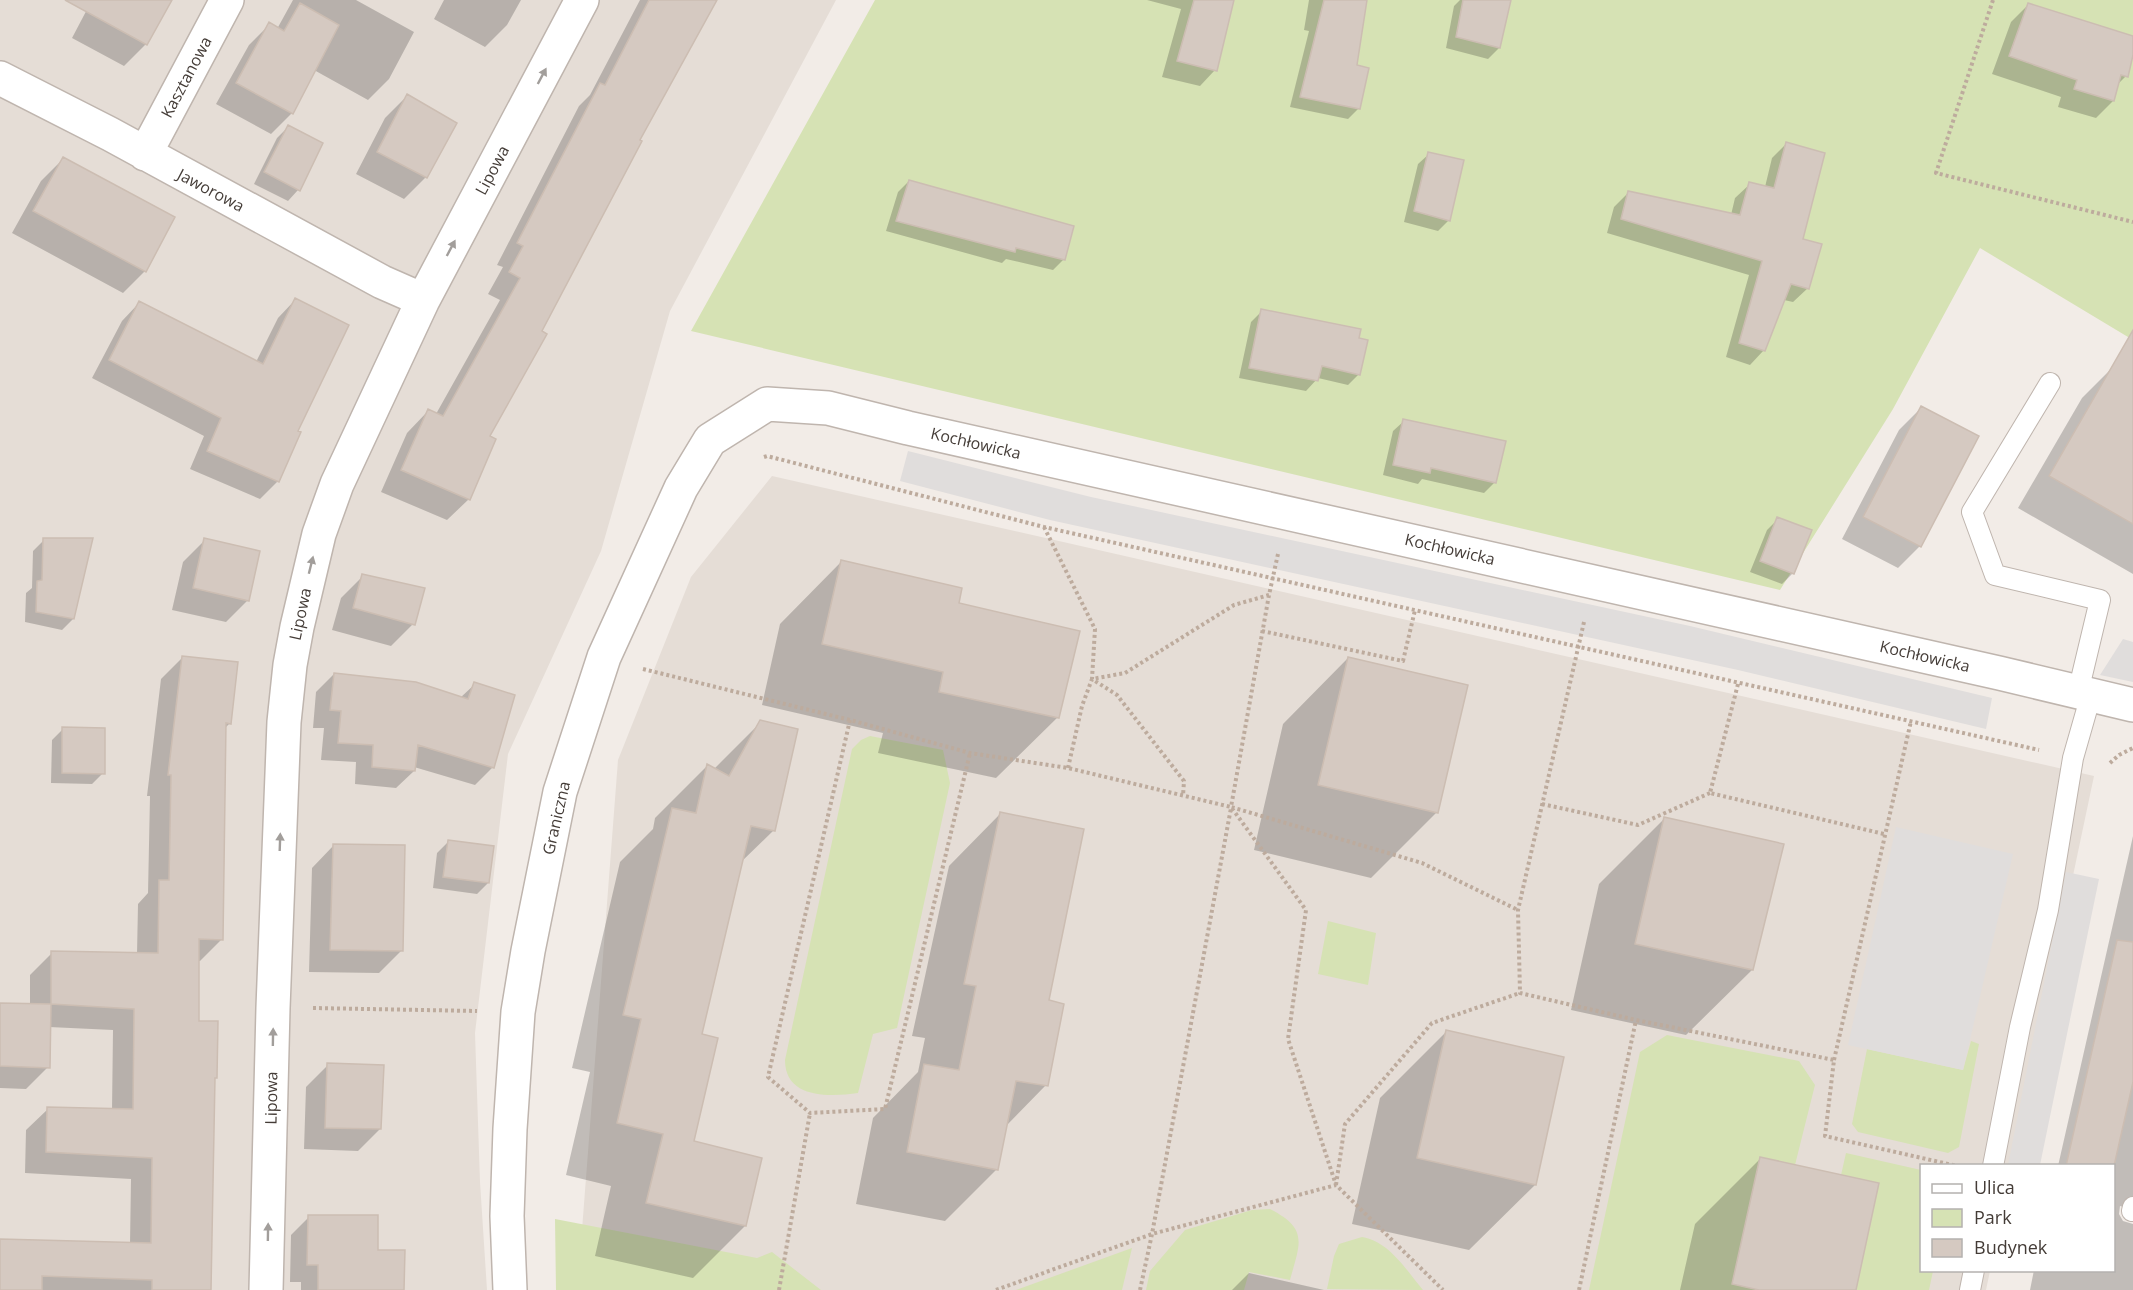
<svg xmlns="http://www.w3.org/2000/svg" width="2133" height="1290" font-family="'Open Sans',sans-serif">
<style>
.residential{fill:#e5ddd6}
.green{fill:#d6e2b4}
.parking{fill:#e0dddc}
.shadow{fill:#0003}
.building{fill:#d5c9c1;stroke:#ccbdb2;stroke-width:1.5}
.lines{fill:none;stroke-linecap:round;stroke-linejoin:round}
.service-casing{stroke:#bfb5ae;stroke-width:22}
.minor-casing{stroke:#bfb5ae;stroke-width:36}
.path{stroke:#bdab9d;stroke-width:4;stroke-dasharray:3 3;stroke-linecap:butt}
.service{stroke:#fff;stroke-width:20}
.minor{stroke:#fff;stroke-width:33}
.oneway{fill:#a29e9b}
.labels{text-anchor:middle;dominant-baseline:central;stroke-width:4.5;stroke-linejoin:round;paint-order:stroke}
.street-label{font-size:16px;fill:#443c37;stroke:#fff}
</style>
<rect width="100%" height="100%" fill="#f2ece7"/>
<path class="residential" d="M0,0H836L670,311L601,551L508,754L475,1033L480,1182L487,1290H0Z
M772,476L2094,776L2012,1165L1922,1166V1270L1990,1271L1986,1290H673L582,1230L618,760L691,577Z"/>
<path class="green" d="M875,0H2133V340L1980,248L1893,409L1780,590L691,331Z
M870,736L943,750L950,783L897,1028L873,1034L858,1093C830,1097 785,1099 785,1060L852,749L861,740Z
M1328,921L1376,933L1368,985L1318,974Z
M1667,1035L1799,1061L1815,1085L1795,1165L1760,1157L1732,1284L1759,1290H1589L1640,1052Z
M1971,1041L1979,1044L1959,1147L1948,1153L1858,1132L1852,1124L1867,1049L1963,1070Z
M1846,1153L1921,1170L1922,1270L1933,1271L1929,1290H1856L1879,1183L1841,1175Z
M1270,1209C1309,1229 1300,1243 1290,1280L1249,1272L1244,1290H1146L1150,1271L1185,1230L1252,1210Z
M555,1219L757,1258L772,1252L821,1290H556Z
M1362,1237C1389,1241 1407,1271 1423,1290L1327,1289L1334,1256L1339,1244Z
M1132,1248L1122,1290H1016Z"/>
<path class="parking" d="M908,451L1091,497L1690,626L1992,698L1986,729L1738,670L1050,520L900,481Z
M2123,639L2133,642V682L2100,675Z
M1896,827L2013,854L1963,1070L1848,1045Z
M2066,872L2099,879L2040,1165H2008Z"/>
<path class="shadow" d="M92,0H170L146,44L124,66L72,38Z
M293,0H356L414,32L389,79L368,100L314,70L292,113L271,134L216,104L249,45L270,24L277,29Z
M444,0H521L507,25L485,47L434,19Z
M640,0H715L638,141L540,331L488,437L469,499L447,520L381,492L407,433L428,411L436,414L500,300L488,294L503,267L497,265L579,106L590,95Z
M1147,0H1233L1215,70L1200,86L1162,77L1181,9Z
M1309,0H1365L1356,67L1359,108L1348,119L1290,107L1309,31L1304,30Z
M1460,0H1487L1499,48L1488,59L1446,48L1454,6Z
M2029,4L2133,37V49L2126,76L2117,85L2113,101L2096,118L2058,107L2061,97L1992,74L2011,22Z
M407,96L426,177L404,199L356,174L385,118Z
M288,127L298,190L288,201L254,184L277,138Z
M1787,143L1808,288L1793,302L1784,300L1764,350L1750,365L1726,357L1749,275L1607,233L1614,207L1629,192L1731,215L1735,198L1750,184L1765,187L1772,158Z
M1429,154L1449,220L1438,231L1404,222L1418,164Z
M63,159L145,271L123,293L12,233L41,181Z
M909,181L1064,259L1053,270L1006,259L1002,263L886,231L898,192Z
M295,300L296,431L278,481L260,499L190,469L204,436L92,378L122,321L139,303L256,362L278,318Z
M1262,311L1358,339L1359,374L1348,385L1318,378L1306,391L1239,378L1251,322Z
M2114,366L2133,377V574L2018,508L2082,398Z
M1921,408L1920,546L1898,568L1842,539L1899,430Z
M1404,421L1495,482L1484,493L1422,479L1418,484L1383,475L1393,431Z
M1778,519L1793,573L1782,584L1750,572L1767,530Z
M44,540L73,619L62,630L25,622L26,593L32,588L33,551Z
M205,540L248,600L226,622L172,610L183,562Z
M841,562L1058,717L996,778L878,753L883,733L762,705L780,624Z
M363,576L413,624L391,646L332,630L341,598Z
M182,658L230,723L224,729L222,939L200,961H197V1022L213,1079L210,1290H0V1240L130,1244L131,1179L25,1173L26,1130L48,1109L112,1110L113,1030L49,1027L48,1067L26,1089L0,1088V1004L30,1005V975L52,953L137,954L138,904L148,893L150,796H147L161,679Z
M1348,658L1437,812L1371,878L1254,850L1283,724Z
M334,674L460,698L475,684L493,767L475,785L414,767V771L396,788L355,784L356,762L321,760L324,728H313L316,692Z
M761,722L773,831L740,863L700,1035L692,1142L745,1226L693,1278L595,1256L611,1186L566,1175L590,1072L572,1068L620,862L653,829L655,818L707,766L714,769Z
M63,729L103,773L92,784L51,783L52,740Z
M1001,813L1047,1002L1046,1085L1006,1126L997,1169L945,1221L856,1204L873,1118L918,1072L925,1038L912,1036L949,866Z
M1664,819L1752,970L1686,1035L1571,1010L1599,884Z
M2133,836V1214L2130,1209L2120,1206L2119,1214L2123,1221L2133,1224V1290H2030L2034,1270H2114V1166H2058Z
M448,842L488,883L477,894L433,888L437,853Z
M334,845L401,951L379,973L309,972L312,868Z
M1446,1032L1535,1185L1469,1250L1352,1224L1380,1098Z
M328,1065L380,1129L358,1151L304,1149L306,1087Z
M1761,1158L1854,1290H1680L1695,1224Z
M309,1217L376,1252L403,1290H301V1282H290L291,1235Z
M1249,1273L1324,1290H1232Z"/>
<path class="building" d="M65,0H172L147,45Z
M649,0H717L640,140L642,141L542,331L547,334L490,436L496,439L470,500L401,470L428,409L443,416L520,278L509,272L523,246L517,243L600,83L605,85Z
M1194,0H1234L1217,71L1177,61Z
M1324,0H1367L1357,65L1369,68L1360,109L1300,97Z
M1463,0H1511L1500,48L1456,37Z
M300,3L339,25L293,114L236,83L269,22L284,31Z
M2028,3L2133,36V55L2128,77L2121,75L2114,101L2074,89L2077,80L2009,56Z
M407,94L457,123L427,178L377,152Z
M288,125L323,143L300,191L264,172Z
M1786,142L1825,153L1803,239L1822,244L1809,289L1791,284L1765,351L1739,343L1762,261L1621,219L1628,191L1740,215L1749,182L1774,188Z
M1428,152L1464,160L1450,221L1414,211Z
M63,157L175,217L146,272L33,211Z
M909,180L1074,226L1065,260L1016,248L1015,252L896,221Z
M295,298L349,325L298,431L301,432L279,482L207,451L221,418L109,360L139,301L263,364Z
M1261,309L1361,329L1359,338L1368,340L1360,375L1322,366L1318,381L1249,368Z
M2133,330V524L2049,476Z
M1921,406L1979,436L1921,547L1863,517Z
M1403,419L1506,441L1496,483L1431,468L1430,473L1393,465Z
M1777,517L1812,530L1794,574L1760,561Z
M43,538H93L74,619L36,612L37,581L42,580Z
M204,538L260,551L249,601L193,588Z
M841,560L962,588L959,603L1080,631L1059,718L939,692L943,672L822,644Z
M362,574L425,588L415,625L353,608Z
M182,656L238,662L231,724L226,723L223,940L199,939V1021H218L217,1078H215L211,1290H152V1280L42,1276V1290H0V1239L151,1243L152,1158L46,1152L47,1107L133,1109L134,1009L51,1004V951L158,953L159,880H169L171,775H168Z
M1348,657L1468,685L1438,813L1318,785Z
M334,673L416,682L468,699L474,682L515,695L494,768L418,745L415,771L372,767L373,745L338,743L341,711L330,710Z
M760,720L798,729L775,831L751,826L702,1034L718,1038L694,1141L762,1158L746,1226L646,1203L663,1134L617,1123L641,1019L623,1015L672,808L696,813L707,764L729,776Z
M62,727L105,728V774L62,773Z
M1000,812L1084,829L1049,1000L1064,1004L1048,1086L1016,1081L998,1170L907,1152L924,1064L959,1070L976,986L964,984Z
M1664,817L1784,844L1753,970L1635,944Z
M448,840L494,846L489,883L443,877Z
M333,844L405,845L403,951L330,950Z
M2117,940L2133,942V1082L2114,1166H2066Z
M0,1003L51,1004L50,1068L0,1066Z
M1446,1030L1564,1057L1536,1185L1417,1158Z
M327,1063L384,1065L381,1129L325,1128Z
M1760,1157L1879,1183L1856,1290H1759L1732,1284Z
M308,1215H378V1250H405L404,1290H318V1265H307Z"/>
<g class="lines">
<defs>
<path id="service" d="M2050,383L1972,512L1995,575L2100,600L2078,692
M1993,1166L2020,1027L2048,910L2073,758L2091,695
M2132,1211L2133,1207
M1970,1290L1974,1270"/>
<path id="minor" d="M0,78L110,134L382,282L423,300
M145,154L227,0
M266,1290L273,1008L284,722L290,665L297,627L319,534L337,484L423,300L582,0
M510,1290L507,1216L510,1129L518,1012L528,951L560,792L604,657L681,488L710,440L767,404L828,408L908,428L1999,673L2133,705"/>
</defs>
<use href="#service" class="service-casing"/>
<use href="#minor" class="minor-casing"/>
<path class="path" d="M1993,0L1936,173L2133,222
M764,457L767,456L806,466L1044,527L2039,750
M1044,527L1095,629L1092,679L1117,695L1184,781L1183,796
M1278,554L1269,595L1231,807L1422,863L1518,910
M1584,622L1518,910L1520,993L1636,1020L1834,1060L1825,1136L1957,1166
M1262,631L1403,661L1415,610
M643,669L850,720L970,753L1068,768L1231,807L1306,910L1288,1039L1336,1185
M1738,684L1710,793L1884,834
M850,720L768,1077L810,1113L885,1109L970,753
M2110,763L2119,755L2133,748
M1068,768L1082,706L1092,679L1125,673L1234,605L1269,595
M1542,804L1638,825L1710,793
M313,1008L477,1011
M1834,1060L1911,721
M1336,1185L1345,1124L1432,1023L1520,993
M779,1290L810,1113
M996,1290L1152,1234L1336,1185L1443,1290
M1140,1290L1152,1234L1231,808
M1579,1290L1636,1020"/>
<use href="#service" class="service"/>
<use href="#minor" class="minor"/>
</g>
<defs><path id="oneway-solid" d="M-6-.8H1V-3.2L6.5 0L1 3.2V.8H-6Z" transform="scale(1.5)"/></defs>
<g class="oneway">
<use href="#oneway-solid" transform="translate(542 76) rotate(-62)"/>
<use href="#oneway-solid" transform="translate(451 248) rotate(-62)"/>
<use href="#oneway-solid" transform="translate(311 565) rotate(-76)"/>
<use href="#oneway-solid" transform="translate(280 842) rotate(-88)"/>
<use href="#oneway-solid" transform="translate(273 1037) rotate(-89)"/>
<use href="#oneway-solid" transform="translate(268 1232) rotate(-89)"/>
</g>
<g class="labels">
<g class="street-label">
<text transform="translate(186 77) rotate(-62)">Kasztanowa</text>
<text transform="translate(492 170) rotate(-62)">Lipowa</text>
<text transform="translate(211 190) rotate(28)">Jaworowa</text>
<text transform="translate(976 443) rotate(13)">Kochłowicka</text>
<text transform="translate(1450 549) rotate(13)">Kochłowicka</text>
<text transform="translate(300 614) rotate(-78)">Lipowa</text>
<text transform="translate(1925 656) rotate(13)">Kochłowicka</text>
<text transform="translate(556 818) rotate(-77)">Graniczna</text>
<text transform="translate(271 1098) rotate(-89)">Lipowa</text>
</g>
</g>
<rect x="1920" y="1164" width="195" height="108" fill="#ffffff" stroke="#b4b1af" stroke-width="1.5"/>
<rect x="1932" y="1184" width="30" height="9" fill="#ffffff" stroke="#b4b1af" stroke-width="1.5"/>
<text x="1974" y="1194" font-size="18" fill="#443c37">Ulica</text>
<rect x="1932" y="1209" width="30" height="18" fill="#d6e2b4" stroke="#b4b1af" stroke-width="1.5"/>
<text x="1974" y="1224" font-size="18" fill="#443c37">Park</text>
<rect x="1932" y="1239" width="30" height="18" fill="#d5c9c1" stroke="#b4b1af" stroke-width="1.5"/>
<text x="1974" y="1254" font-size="18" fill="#443c37">Budynek</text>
</svg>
